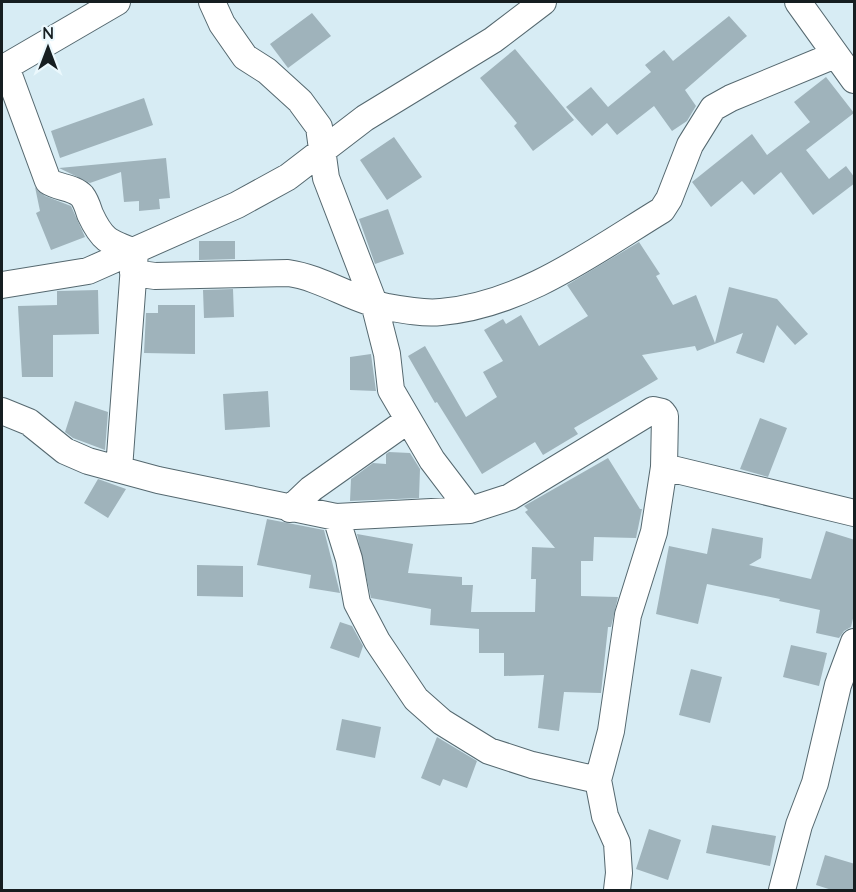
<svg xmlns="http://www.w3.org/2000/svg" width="856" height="892" font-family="Quicksand,sans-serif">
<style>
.building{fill:#9fb3bb}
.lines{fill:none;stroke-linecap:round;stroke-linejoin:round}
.street-casing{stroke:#55686f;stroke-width:28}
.street{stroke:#fff;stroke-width:26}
</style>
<rect width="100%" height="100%" fill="#d7ecf4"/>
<path class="building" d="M312,13L331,36L288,68L270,44Z
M729,16L747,36L685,90L696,106L687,121L672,131L654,106L617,135L607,123L592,136L566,107L591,87L608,107L651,72L645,65L664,50L673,61Z
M515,49L574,120L533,151L514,126L517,123L480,78Z
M826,77L854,113L806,150L829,179L846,166L855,178V183L813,215L781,172L754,195L742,181L711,207L692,182L752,134L767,155L810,122L794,102Z
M144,98L153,125L60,158L51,131Z
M394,137L422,177L387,200L360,160Z
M166,158L170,198L159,199L160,209L139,211V201L124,202L121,172L90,183L59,168Z
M35,187L45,196L71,206L85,237L51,250L36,213L40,211Z
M388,209L404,254L375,264L359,219Z
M199,241H235V259L199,260Z
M639,242L660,274L656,276L673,305L696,295L715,343L729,287L777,299L808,334L795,345L777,325L764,363L736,353L743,333L697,351L695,346L642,355L658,379L574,428L578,434L543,455L535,442L482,474L437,402L435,403L408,356L425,346L466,417L497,397L483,372L503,361L484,330L503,319L506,324L521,315L539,346L588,316L567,285Z
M233,289L234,317L204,318L203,290Z
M98,290L99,334L53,335V377H22L18,306L57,305V291Z
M158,305H195V354L144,353L146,313H158Z
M371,354L376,391L350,390V357Z
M268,391L270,427L225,430L223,394Z
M75,401L108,412L105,450L73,438L65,432Z
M760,418L787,428L768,477L740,469Z
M389,452L410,453L420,469L419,498L350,501L351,479L373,463L386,464V454Z
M608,458L640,509H642L636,538L594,537L593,561H581V596L618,597L611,627H608L601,693L564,692L559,731L538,728L544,675L504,676V653H479V629L430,625L431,609L371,598L357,534L413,544L408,573L462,577V585H473L471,612H535L536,579H531L532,547L555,548L525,512L528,510L524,506Z
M98,479L126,489L108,518L84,503Z
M267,519L324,530L340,593L309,588L311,575L257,565Z
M712,528L763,538L761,558L749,565L811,579L826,531L855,540V610L851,627L844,631L839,638L816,633L820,610L779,601L780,599L707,584L698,624L656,614L669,546L707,554Z
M197,565L243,566V597L197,596Z
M340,622L352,626L363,646L359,658L330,648Z
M791,645L827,653L819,686L783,677Z
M691,669L722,677L710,723L679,715Z
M342,719L381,727L375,758L336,750Z
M437,737L477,761L467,788L443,779L440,786L421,778Z
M712,825L776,836L770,866L706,853Z
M649,829L681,840L668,880L636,869Z
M825,855L855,864V891H835L816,885Z"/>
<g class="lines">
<defs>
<path id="street" d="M212,2L222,24L245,57L267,71L300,101L319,127L326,178L374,303L387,354L391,390L432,460L470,510
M798,2L854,80
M6,67L48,181C58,188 74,187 82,196C86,201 88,208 90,214C102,240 108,242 135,252L119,469
M2,69L117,2
M133,273L155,276L288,273C323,278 352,300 387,307C403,310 424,314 441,312C523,305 593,252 662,210L669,199L690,145L713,108L731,98L835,55
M2,285L88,271L237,205L288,177L365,118L493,40L543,2
M2,411L29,422L65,451L88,461L158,480L336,517L470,510L510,497L653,410L662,412L665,416L664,467L654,532L628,615L611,731L598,780L605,816L617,843L619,873L617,890
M664,467L854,513
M290,509L311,489L407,421
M336,517L349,559L357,603L377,641L416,699L442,722L489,751L532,765L598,780
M782,890L799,825L815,783L838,685L854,642"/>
</defs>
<use href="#street" class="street-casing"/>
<use href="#street" class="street"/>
</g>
<rect width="856" height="892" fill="none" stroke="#161e21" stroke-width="6"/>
<g transform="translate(48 48)" stroke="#ebf8fd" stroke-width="4.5" paint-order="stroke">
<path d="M0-4.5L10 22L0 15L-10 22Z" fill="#161e21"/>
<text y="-9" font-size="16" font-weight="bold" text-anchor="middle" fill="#161e21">N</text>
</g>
</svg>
